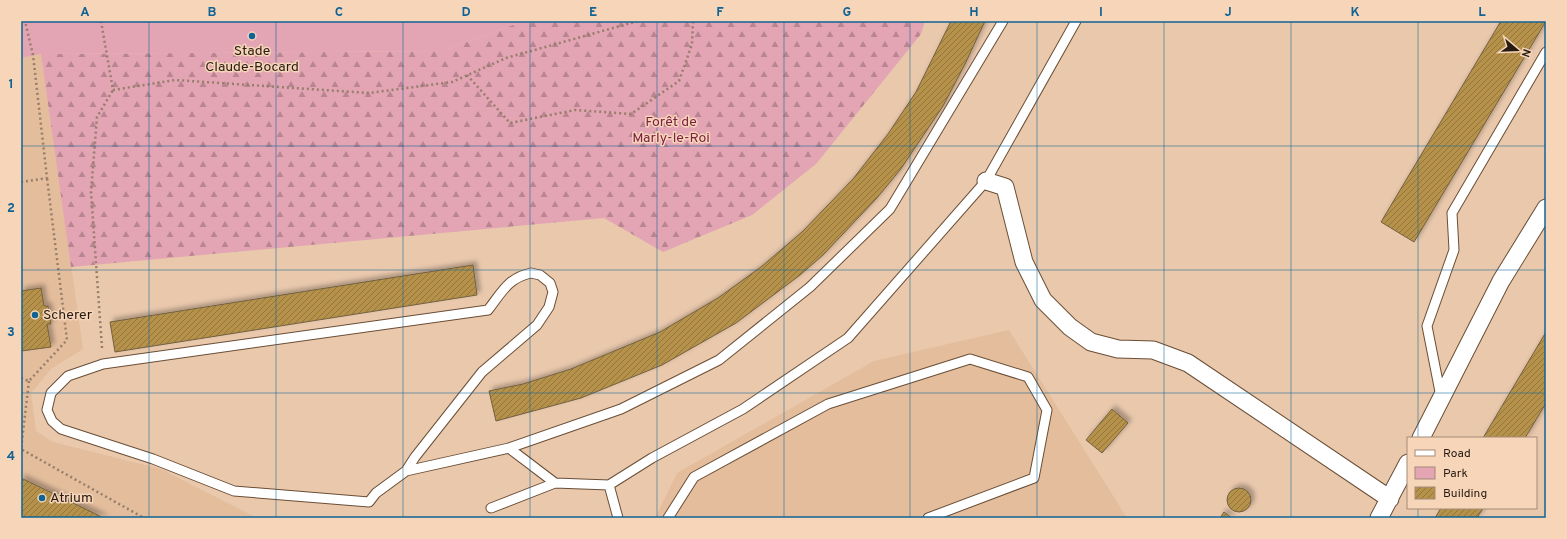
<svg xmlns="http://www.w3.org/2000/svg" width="1567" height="539" font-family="Overpass,sans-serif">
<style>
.built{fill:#e3bd9c}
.forest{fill:url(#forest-firs)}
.park{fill:#e3a4b4}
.building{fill:url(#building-hatch);stroke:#726140;filter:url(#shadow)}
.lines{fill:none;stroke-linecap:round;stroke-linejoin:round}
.lane-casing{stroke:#6a4e36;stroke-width:11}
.street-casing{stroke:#6a4e36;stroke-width:19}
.path{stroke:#967e6a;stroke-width:2.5;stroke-dasharray:2 3;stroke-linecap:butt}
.lane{stroke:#fff;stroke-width:9}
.street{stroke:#fff;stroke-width:17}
.grid{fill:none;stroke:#106395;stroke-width:1;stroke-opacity:0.55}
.poi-dot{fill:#106395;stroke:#f6d5b9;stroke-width:1.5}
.labels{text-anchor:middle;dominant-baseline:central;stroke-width:3;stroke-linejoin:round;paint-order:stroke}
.poi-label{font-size:14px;fill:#271b11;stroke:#f6d5b9;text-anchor:start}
.park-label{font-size:14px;fill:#7d2043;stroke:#f6d5b9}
.neatline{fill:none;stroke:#106395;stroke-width:1.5}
.grid-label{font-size:13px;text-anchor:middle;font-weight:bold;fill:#106395}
</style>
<defs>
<pattern id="forest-firs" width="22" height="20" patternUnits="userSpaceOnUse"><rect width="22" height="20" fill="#e3a4b4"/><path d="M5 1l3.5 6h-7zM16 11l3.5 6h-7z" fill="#b88591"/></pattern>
<pattern id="building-hatch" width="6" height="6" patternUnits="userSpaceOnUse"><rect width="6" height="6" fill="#b5914a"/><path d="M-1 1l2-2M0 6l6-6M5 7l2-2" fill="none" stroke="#93763c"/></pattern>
<filter id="shadow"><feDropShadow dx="3.5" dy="-3.5" stdDeviation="2" flood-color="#0004"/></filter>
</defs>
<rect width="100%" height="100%" fill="#e9c8ac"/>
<path class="built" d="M41,54L83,349L51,369L31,393L36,431L53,442L161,469L257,518H21V58Z
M1009,330L1127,518H655L677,473L874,361Z"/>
<path class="forest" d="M524,21H925L921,34L816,164L752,215L663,252L604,218L71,267L41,54L442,51Z"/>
<path class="park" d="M21,21H524L442,51L41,54L21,58Z"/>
<path class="building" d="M951,21H985L965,64L943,106L900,170L876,199L823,255L800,275L736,323L662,365L581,398L496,421L489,391L523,384L571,369L660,332L718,298L761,267L802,232L853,179L888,134L916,92Z
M1501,21H1546L1414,242L1381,222Z
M473,265L477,295L115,352L110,322Z
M41,288L44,306H48L51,324H47L51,347L21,351V291Z
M1546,332V403L1525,438H1483Z
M1112,409L1128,423L1102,453L1086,440Z
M21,478L104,518H21Z
M1227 500a12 12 0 1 1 24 0a12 12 0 1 1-24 0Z
M1441,508H1483L1477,518H1435Z
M1224,512L1232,518H1220Z"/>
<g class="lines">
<defs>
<path id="lane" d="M531,273L540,275L550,283L553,292L549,307L537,325L482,372L415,457L406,471L376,493L369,502L234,491L153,459L61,429L52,421L47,410L51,393L68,376L103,364L488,310C502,292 508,278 531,273Z
M1441,397L1427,326L1454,250L1452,213L1546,52
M509,448L555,483
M406,471L509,448L621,409L719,360L810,287L890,209L1003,21
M609,485L618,518
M491,508L555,483L609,485L652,458L743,409L848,338L986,181L1076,21
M668,518L694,477L828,404L970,359L1028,377L1047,410L1034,478L928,518"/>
<path id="street" d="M986,181L1005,187L1024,262L1043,300L1070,327L1091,342L1118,349L1153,350L1188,363L1390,499
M1421,438L1501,281L1546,208
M1379,518L1408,463"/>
</defs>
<use href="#lane" class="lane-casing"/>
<use href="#street" class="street-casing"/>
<path class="path" d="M101,21L113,90L175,80L369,93L452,82L506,58L638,21
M371,21H375
M467,75L510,123L575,110L631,114L679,81L692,44L693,21
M21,182L47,178L33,55L25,21
M102,348L91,192L97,117L113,90
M21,378L29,381L67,340L47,178
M29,381L21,449L144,518"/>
<use href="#lane" class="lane"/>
<use href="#street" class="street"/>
</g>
<path class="grid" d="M149,21V518M276,21V518M403,21V518M530,21V518M657,21V518M784,21V518M910,21V518M1037,21V518M1164,21V518M1291,21V518M1418,21V438M21,146H1546M21,270H1546M21,393H1546M1418,508V518"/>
<g class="poi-dot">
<circle cx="252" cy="36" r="4"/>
<circle cx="35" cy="315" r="4"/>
<circle cx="42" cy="498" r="4"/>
</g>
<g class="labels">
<g class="poi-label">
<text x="252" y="51" text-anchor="middle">Stade<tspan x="252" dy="16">Claude-Bocard</tspan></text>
<text x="43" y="315">Scherer</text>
<text x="50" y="498">Atrium</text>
</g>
<g class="park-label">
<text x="671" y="122">Forêt de<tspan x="671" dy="16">Marly-le-Roi</tspan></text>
</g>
</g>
<rect width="1567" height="539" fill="none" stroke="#f6d5b9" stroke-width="44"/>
<rect x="1407" y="437" width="130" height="72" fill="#f6d5b9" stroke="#a38b76"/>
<rect x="1415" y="450" width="20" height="6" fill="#ffffff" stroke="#a38b76"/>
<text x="1443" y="457" font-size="12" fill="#271b11">Road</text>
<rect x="1415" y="467" width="20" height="12" fill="#e3a4b4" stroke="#a38b76"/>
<text x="1443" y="477" font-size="12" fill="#271b11">Park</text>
<rect x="1415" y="487" width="20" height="12" fill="url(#building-hatch)" stroke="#a38b76"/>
<text x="1443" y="497" font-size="12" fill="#271b11">Building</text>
<g transform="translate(1517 50) rotate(109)" stroke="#f6d5b9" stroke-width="3" paint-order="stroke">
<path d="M0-3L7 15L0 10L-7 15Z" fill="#271b11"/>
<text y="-6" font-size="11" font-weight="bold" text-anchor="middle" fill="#271b11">N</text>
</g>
<rect x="22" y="22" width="1523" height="495" class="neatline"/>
<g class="grid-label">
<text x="85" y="16">A</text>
<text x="212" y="16">B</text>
<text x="339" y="16">C</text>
<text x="466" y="16">D</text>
<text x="593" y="16">E</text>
<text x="720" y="16">F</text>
<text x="847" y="16">G</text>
<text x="974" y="16">H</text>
<text x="1101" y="16">I</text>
<text x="1228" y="16">J</text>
<text x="1355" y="16">K</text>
<text x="1482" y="16">L</text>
<text x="11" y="88">1</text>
<text x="11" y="212">2</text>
<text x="11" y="336">3</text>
<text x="11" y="460">4</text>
</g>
</svg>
